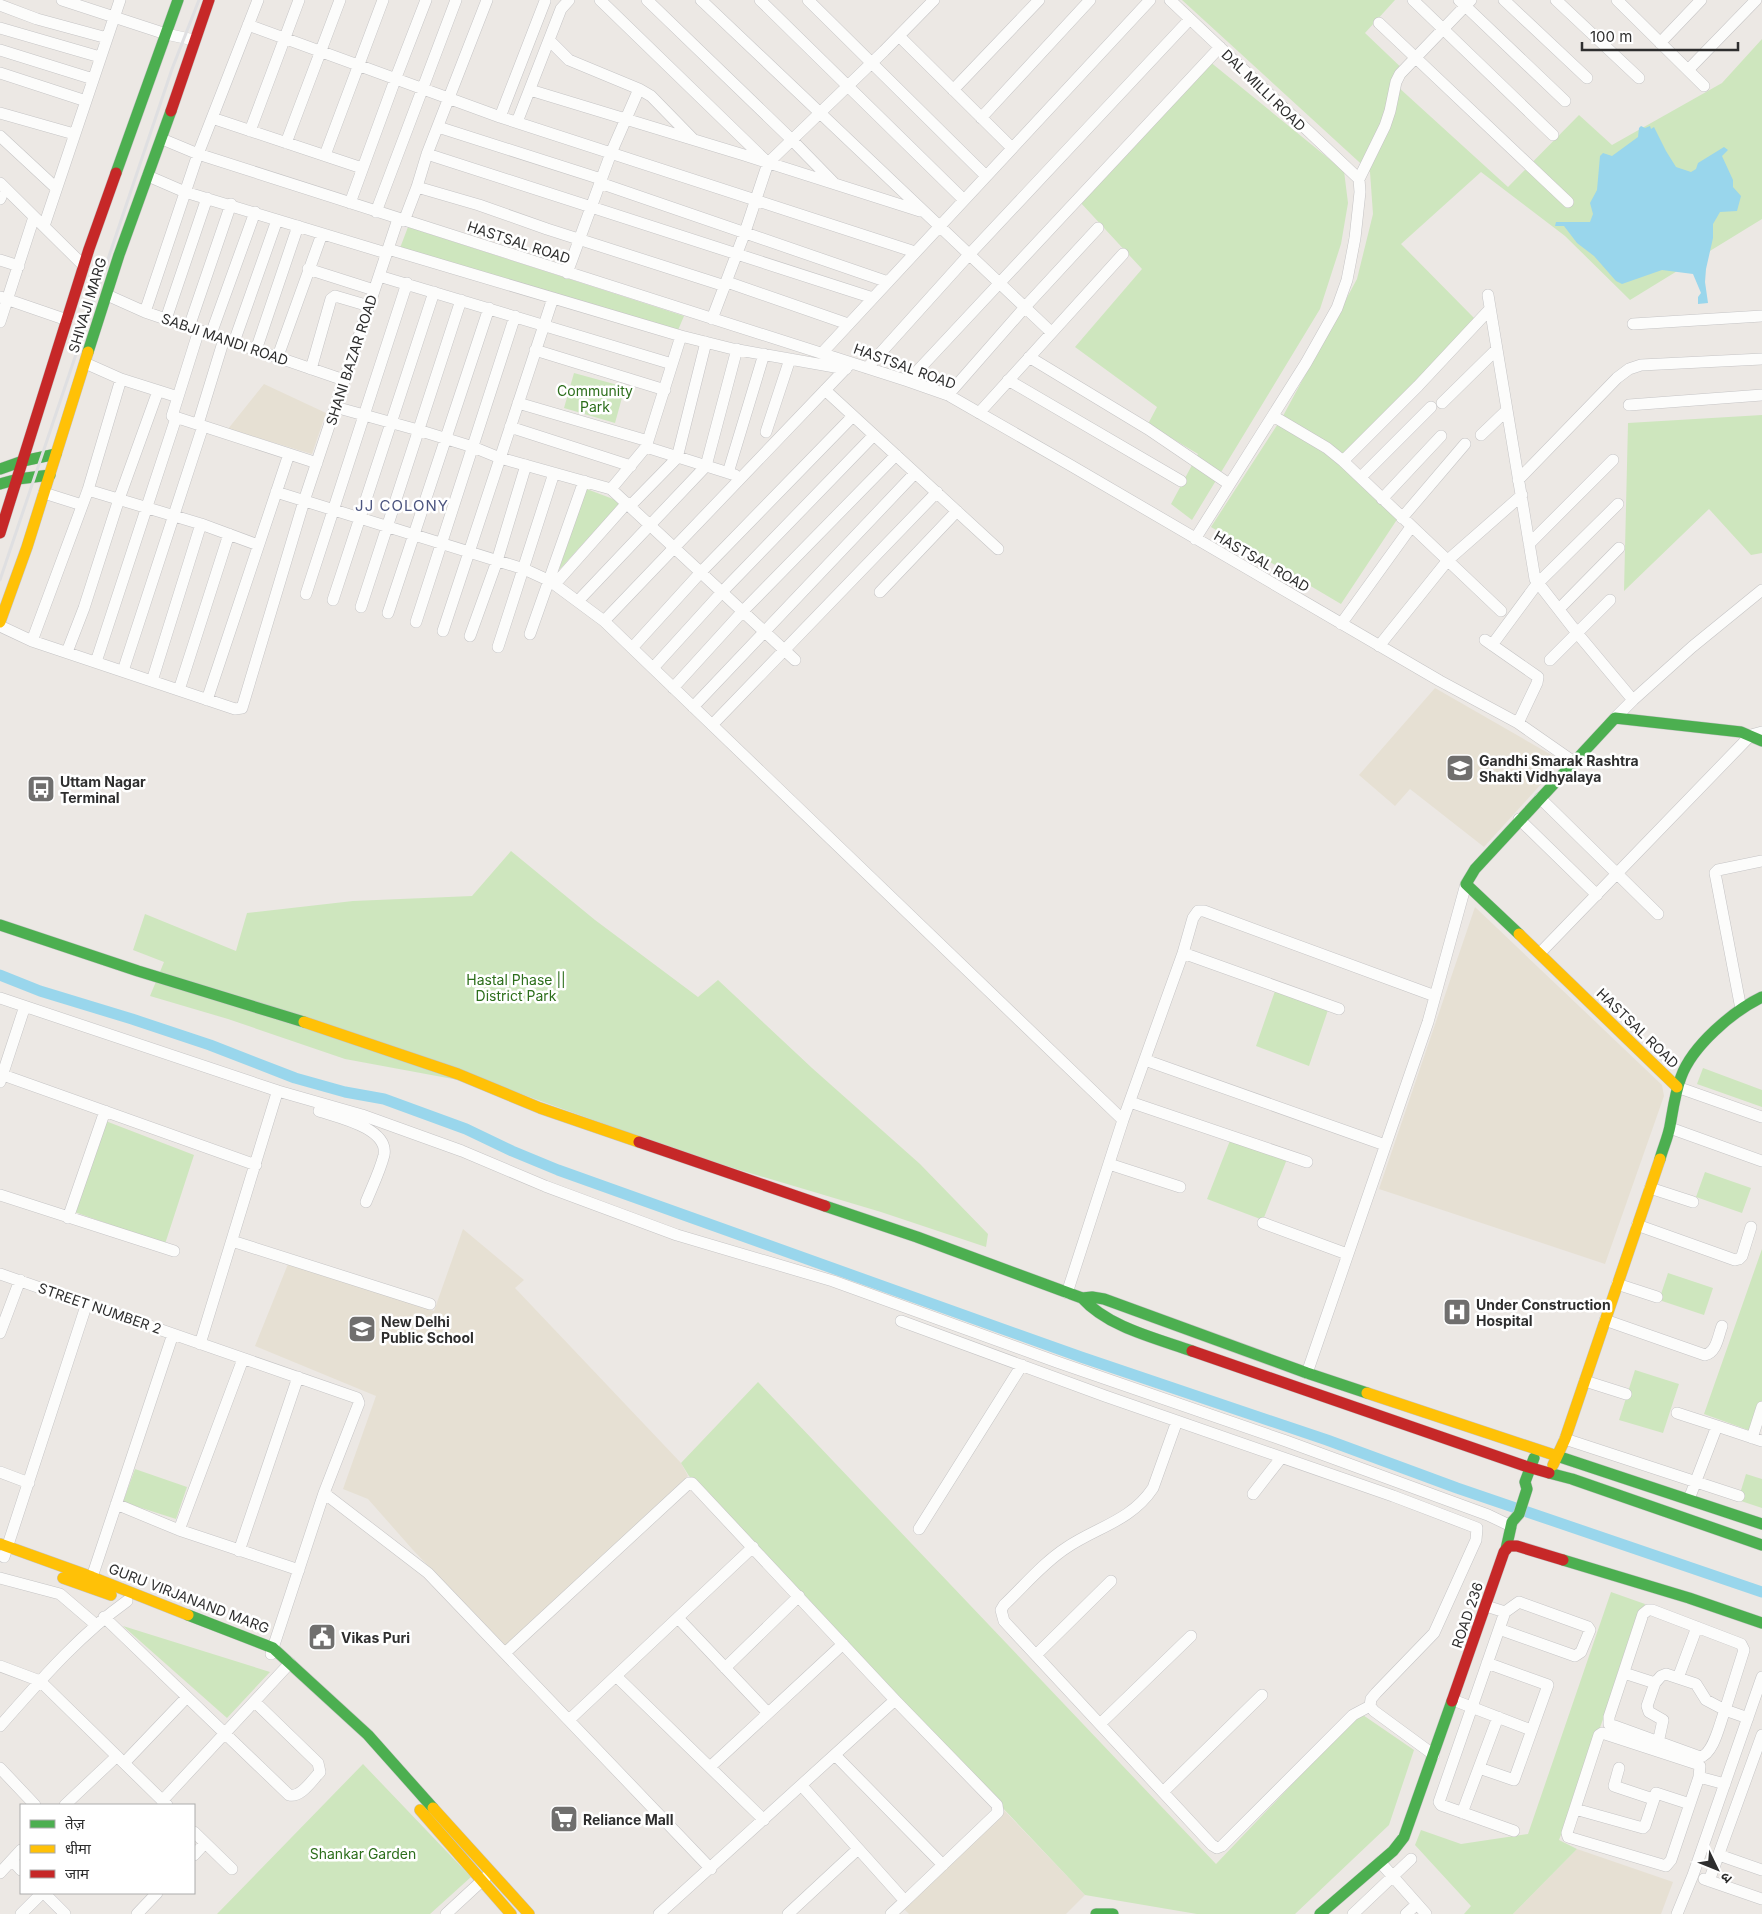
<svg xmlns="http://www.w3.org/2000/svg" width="1762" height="1914" font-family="Inter,'Noto Sans Devanagari',sans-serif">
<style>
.education{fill:#e6e0d3}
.green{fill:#cee6be}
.water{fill:#99d6ec}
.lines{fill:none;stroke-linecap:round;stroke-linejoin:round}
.canal{stroke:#99d6ec;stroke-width:11}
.street-casing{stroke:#c5c4c5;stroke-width:12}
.fast-casing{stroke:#c5c4c5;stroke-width:12}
.slow-casing{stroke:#c5c4c5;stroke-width:12}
.jam-casing{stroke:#c5c4c5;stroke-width:12}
.street{stroke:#fcfcfb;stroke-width:11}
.fast{stroke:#4caf50;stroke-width:11}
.slow{stroke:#ffc107;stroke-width:11}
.jam{stroke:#c62828;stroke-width:11}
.rail{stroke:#dfdfe1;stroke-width:3}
.labels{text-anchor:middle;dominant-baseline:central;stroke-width:5;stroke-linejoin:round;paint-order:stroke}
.street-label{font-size:14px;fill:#2e2e2e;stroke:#fff}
.park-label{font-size:14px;fill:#2c6e1b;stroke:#fff}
.poi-label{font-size:14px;font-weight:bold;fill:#2e2e2e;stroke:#fff;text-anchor:start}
.neighbourhood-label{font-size:15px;letter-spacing:1px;fill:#4d5680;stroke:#fff}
</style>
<rect width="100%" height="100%" fill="#ece8e4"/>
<path class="education" d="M264,384L326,413L312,454L228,429Z
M1435,688L1562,761L1484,847L1410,789L1395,806L1359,775Z
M1475,907L1662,1085L1664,1096L1605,1264L1379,1189Z
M463,1229L524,1280L515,1288L681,1463L688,1476L506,1647L413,1550L368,1499L343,1489L376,1396L255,1346L288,1264L434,1311Z
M1003,1809L1085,1895L1066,1914H909L902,1907Z
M1577,1849L1673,1882L1661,1914H1513Z"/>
<path class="green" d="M1182,0H1395L1365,33L1408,74L1397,86L1508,187L1579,115L1612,145L1722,83L1762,39V219L1630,300L1565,236L1481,172L1401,244L1476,320L1345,458L1402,512L1341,604L1211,527L1283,416L1357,279L1373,214L1370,172Z
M1209,61L1344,171L1348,203L1341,244L1320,309L1192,520L1171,504L1198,454L1148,424L1157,407L1075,347L1142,269L1080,202Z
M408,227L684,316L676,335L400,248Z
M574,373L625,387L615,423L564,408Z
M1762,415V553L1751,555L1709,509L1624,591L1628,423Z
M584,488L621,502L559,570Z
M511,851L595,920L698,997L718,980L812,1068L920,1164L988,1234L986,1247L881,1212L696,1157L507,1089L345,1059L228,1019L150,996L164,962L133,950L145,914L236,951L247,913L353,901L472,896Z
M1275,991L1328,1010L1309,1066L1256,1046Z
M1703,1068L1762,1090V1107L1697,1084Z
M103,1120L194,1155L165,1244L69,1210Z
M1231,1138L1287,1159L1263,1220L1207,1199Z
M1705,1172L1751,1188L1742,1213L1696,1197Z
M1762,1249V1401L1751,1431L1704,1414Z
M1668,1273L1713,1288L1704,1315L1659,1300Z
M1635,1370L1679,1384L1663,1433L1619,1420Z
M758,1382L1216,1864L1360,1713L1414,1750L1389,1825L1295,1914H1197L1085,1895L689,1476L681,1463Z
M135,1469L187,1487L176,1519L123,1502Z
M1746,1474L1762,1479V1508L1738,1500Z
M1611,1592L1645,1604L1559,1840L1577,1849L1513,1914H1464L1471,1906L1415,1845L1421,1830L1461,1844L1528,1834Z
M123,1626L270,1672L227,1718Z
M363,1764L471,1877L430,1914H217Z"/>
<path class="water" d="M1641,126L1645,128L1650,126L1651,129L1654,127L1666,151L1676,167L1691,172L1696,169L1698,163L1724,147L1728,150L1722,156L1733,180V187L1741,196L1737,211L1720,212L1713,224V238L1706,269L1705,282L1708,303L1698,304V297L1701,293L1693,274L1662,270L1622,284L1616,281L1594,256L1577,243L1564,226H1555L1556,222H1590L1593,214L1590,203L1597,190L1600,156L1603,153L1612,156L1638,137L1639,128Z"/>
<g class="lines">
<path class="canal" d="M0,975L40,991L132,1019L210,1045L295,1078L345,1092L384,1099L466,1129L512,1151L558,1170L1081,1357L1327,1440L1457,1488L1762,1592"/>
<defs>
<path id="street" d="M62,0L166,34L194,40
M600,0L765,160
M647,0L791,139L834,183
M701,0L1051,332
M760,0L964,200
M808,0L986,176
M1170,0L1359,179
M1413,0L1553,135
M1459,0L1565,101
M1504,0L1587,78
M1556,0L1639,78
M1617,0L1704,86
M0,5L37,19L107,38
M1379,23L1568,202
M248,25L500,117L915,252
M0,28L100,57
M899,36L1012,148
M549,40L569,60L639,89L651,96L693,139
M1660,43L1701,0
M0,50L93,79
M1688,70L1756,0
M0,73L86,101
M530,90L744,155L920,211
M953,90L1039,0
M0,113L74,134
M500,117L545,1
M212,118L362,168
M981,118L1090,0
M517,122L561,9L569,0
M438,127L601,179
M250,131L299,0
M0,136L56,188
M162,139L198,154L908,381L948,395L1070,465L1440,681L1518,723L1574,762
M286,143L340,0
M427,154L873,298
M325,155L383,0
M148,176L185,192L386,253
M0,183L84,266
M600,183L888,282
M417,187L479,205L547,229L725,286
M0,199L1,197
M350,203L395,80L426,0
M376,212L456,0
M404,221L417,187L427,154L487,0
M44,226L120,0
M388,249L681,336L733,349L846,369
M0,260L19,266
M308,269L374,290
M567,273L611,153L639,89
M379,276L672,364
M727,282L848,324
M107,295L145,312L344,380
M1488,295L1535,579L1577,633L1633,700
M0,297L67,320
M145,312L198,154L258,0
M166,319L207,198
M712,319L745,232L768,163L884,51L934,0
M0,322L34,217
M1633,324L1762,316
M189,327L231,204
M199,330L172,416L317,463
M211,334L255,212
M234,342L277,220
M256,350L298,226
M535,350L665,390
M822,353L1150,0
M278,356L322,234
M1029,357L1148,429L1229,484
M85,363L121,379L178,397
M867,368L966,258L1190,19
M311,369L331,299L335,296L369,306
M1008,380L1181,481
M908,381L1220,47
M825,390L998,549
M948,395L1025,307L1098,228
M518,403L648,441
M1442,403L1496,350
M1629,405L1762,395
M335,407L418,430L473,447L500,458L611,489L795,660
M979,413L1123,254
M1273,416L1327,448L1343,461L1501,611
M198,424L224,339
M510,427L631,466
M766,432L790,359
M1481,435L1506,411
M646,447L735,475
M1343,461L1418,386L1490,309
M728,473L764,354
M1361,477L1431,407
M1518,480L1617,378L1629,369L1641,365L1762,359
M611,489L646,447L681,336
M88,490L201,524L258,545
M276,492L524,569L550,581L604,621L632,648L1123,1120L1067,1293
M44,493L82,505
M1382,499L1441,436
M630,506L677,458L706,342
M1402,518L1465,444
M1195,539L1306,363L1337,308L1347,280L1355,238L1360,192L1359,179L1385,126L1390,111L1396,82L1400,74L1471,0
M1529,544L1613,460
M555,584L627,503
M880,592L957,511
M306,594L407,283
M333,600L434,292
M578,601L706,466L737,349
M361,607L461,300
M1559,609L1619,548
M388,613L489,308
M604,621L850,364
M416,622L515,316
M1341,624L1411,527
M0,626L32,641L235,709L242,708L304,501L398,219
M443,631L553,298
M530,634L584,481
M470,636L497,561L526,465
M1485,640L1538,677L1537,683L1518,723
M32,641L88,490L121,379
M1492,645L1537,584L1618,504
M1379,646L1448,560L1522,495
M498,647L554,473
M632,648L701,572L853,416
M67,652L84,608L119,499L158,391
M1550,660L1610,600
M96,662L176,418
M653,668L722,592L874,435
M123,671L203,426
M152,681L201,524
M673,688L743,611L896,455
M179,690L229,534
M207,700L289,454
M693,707L915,473
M1615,718L1633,700L1692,647L1762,590
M712,725L937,492
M1540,798L1658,914
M1519,819L1597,895
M1183,953L1339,1009
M1540,953L1751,735L1762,732
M0,998L278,1091L362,1115L462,1151L545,1186L677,1235L833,1281L1057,1362L1286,1441L1488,1515L1511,1526
M1741,1009L1715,873L1718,870L1762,861
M1145,1060L1385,1145
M0,1074L256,1165
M0,1082L23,1012
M1677,1087L1762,1117
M1130,1102L1307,1162
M319,1111C337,1117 389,1128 384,1155C380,1171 372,1187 366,1202
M1123,1120L1183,953L1193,918L1198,911H1204L1435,996
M1670,1128L1762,1161
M1109,1164L1180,1187
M1650,1188L1693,1202
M0,1195L174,1251
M68,1218L105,1111
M1263,1223L1347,1254
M1637,1225L1735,1260L1739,1259L1742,1256L1751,1227
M232,1241L430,1304
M0,1274L357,1398L359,1403L324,1493L271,1654
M1617,1284L1657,1297
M1605,1320L1705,1355C1717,1352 1718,1336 1722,1326
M901,1321L1105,1396L1393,1496L1477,1528L1476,1540L1434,1633L1376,1693L1371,1699L1370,1706L1374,1711L1434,1755
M0,1333L20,1280
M200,1344L276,1096
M1307,1373L1428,1022L1466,884
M1585,1381L1626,1394
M1677,1413L1717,1426L1689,1499
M1177,1421L1153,1488C1131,1521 1097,1527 1066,1548C1043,1563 1024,1586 1004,1605L1001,1610L1004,1621L1212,1845L1217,1848L1222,1846L1353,1715L1370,1706
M1717,1426L1762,1441
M1752,1438L1762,1407
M1565,1439L1739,1496
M0,1472L29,1483
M324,1493L428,1573L711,1869
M1253,1494L1281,1458
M116,1504L179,1530L299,1570
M919,1529L1022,1365
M179,1530L243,1359
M239,1551L298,1377
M4,1557L87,1303
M92,1577L173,1334
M0,1578L60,1594L95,1624
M1486,1606L1505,1612L1519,1602L1588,1627L1590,1630L1581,1652L1575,1656L1499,1629
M1505,1612L1439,1802L1441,1805L1514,1831
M104,1617L264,1771L289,1795C301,1798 312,1780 320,1772L318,1763L255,1702
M678,1618L768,1713
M505,1653L689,1483H692L895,1700L997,1805L998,1812L995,1815L905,1901
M1036,1655L1111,1581
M0,1666L40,1681L167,1805
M725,1668L799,1596
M1624,1673L1655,1683L1661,1676L1666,1674L1696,1684L1706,1700L1725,1710L1744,1650L1741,1644L1652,1610H1648L1643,1614L1609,1717V1724L1700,1757C1714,1754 1720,1722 1725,1710L1748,1718
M616,1676L764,1820
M1678,1678L1697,1627
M1655,1683L1647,1706L1649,1712L1663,1720L1658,1743
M1453,1700L1531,1730
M569,1720L753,1547
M1100,1724L1191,1636
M0,1726C39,1682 78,1636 127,1601
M835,1755L943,1865
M124,1763L187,1697
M710,1767L843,1644
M0,1768L35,1805
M1479,1768L1514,1780L1548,1685L1487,1663
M1619,1768L1614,1786L1653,1799
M1699,1777L1700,1766L1697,1764L1602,1733L1599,1735L1567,1833L1568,1837L1666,1866L1671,1860L1699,1777L1725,1784
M802,1786L905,1901L891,1914
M1163,1792L1262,1695
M162,1801L290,1663
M65,1805L117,1756
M1575,1809L1643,1828L1645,1826L1656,1793L1690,1804
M1462,1813L1498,1717
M194,1832L232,1869
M194,1855L205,1843
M1719,1855L1762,1870
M12,1860L21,1870
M1380,1862L1426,1914
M0,1873L21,1850
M1704,1879L1762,1899
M1709,1881L1762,1735
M44,1893L65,1914
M21,1914L42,1893
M137,1914L157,1893
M446,1914L486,1877
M659,1914L895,1700
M788,1914L858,1849
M1353,1914L1411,1859
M1406,1914L1417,1904
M1677,1914L1693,1875L1762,1677"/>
<path id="fast" d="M116,173L178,0
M88,352L119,255L171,111
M0,469L23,461L56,454
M0,484L18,479L50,475
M0,925L138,971L304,1022
M1519,934L1466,884L1475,869L1615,718L1741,732L1762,741
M1660,1159C1663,1148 1668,1137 1670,1126C1673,1109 1675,1093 1681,1077C1692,1046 1733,1011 1762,997
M825,1206L917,1237L1082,1298C1108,1327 1155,1338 1192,1351
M1082,1298L1092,1297L1104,1299L1307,1373L1367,1393
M1554,1455L1762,1524
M1549,1473L1572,1479L1762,1545
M1506,1549L1512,1522L1519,1514L1527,1489L1525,1482L1534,1458
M1563,1560L1689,1598L1762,1623
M188,1615L273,1648L368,1735L433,1808
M1096,1914H1113
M1320,1914L1393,1851L1404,1837L1452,1701"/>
<path id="slow" d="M0,622L27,547L88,352
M1519,934L1677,1087
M304,1022L458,1074L540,1108L639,1142
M1367,1393L1554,1455
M1553,1465L1565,1439L1660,1159
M0,1544L92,1577L188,1615
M63,1578L111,1595
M433,1808L529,1914
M420,1810L511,1914"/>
<path id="jam" d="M171,111L209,0
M0,533L89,249L116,173
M639,1142L825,1206
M1192,1351L1525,1466L1549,1473
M1452,1701L1504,1552L1509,1546H1517L1563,1560"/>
</defs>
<use href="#street" class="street-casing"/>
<use href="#fast" class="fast-casing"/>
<use href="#slow" class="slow-casing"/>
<use href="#jam" class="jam-casing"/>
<use href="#street" class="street"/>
<use href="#fast" class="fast"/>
<use href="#slow" class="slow"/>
<use href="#jam" class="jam"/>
<path class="rail" d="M0,580L172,69L199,0"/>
</g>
<defs>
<symbol id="school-square" viewBox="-11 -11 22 22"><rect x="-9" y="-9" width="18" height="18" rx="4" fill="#706f6e" stroke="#fff"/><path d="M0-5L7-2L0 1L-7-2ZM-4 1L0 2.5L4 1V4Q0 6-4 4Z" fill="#fff"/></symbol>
<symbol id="bus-square" viewBox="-11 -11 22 22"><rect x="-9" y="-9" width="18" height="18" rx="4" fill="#706f6e" stroke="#fff"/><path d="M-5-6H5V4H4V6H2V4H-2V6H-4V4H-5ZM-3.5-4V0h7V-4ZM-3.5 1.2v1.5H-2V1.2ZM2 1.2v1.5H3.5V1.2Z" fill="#fff"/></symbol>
<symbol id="hospital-square" viewBox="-11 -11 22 22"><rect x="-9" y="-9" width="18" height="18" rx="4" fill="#706f6e" stroke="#fff"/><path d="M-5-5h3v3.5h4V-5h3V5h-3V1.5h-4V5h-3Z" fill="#fff"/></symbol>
<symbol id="civic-square" viewBox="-11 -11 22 22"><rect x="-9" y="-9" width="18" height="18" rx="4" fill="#706f6e" stroke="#fff"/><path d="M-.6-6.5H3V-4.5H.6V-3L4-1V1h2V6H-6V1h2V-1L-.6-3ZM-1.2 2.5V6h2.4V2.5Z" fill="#fff"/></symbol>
<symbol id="supermarket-square" viewBox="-11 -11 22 22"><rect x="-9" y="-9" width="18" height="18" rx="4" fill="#706f6e" stroke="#fff"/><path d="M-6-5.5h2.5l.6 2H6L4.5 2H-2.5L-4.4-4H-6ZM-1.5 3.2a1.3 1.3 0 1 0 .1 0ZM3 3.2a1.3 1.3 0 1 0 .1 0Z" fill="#fff"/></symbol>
</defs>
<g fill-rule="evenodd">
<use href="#school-square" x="1444" y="752" width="32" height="32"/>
<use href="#bus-square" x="25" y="773" width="32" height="32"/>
<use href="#hospital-square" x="1441" y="1296" width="32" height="32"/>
<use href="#school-square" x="346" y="1313" width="32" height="32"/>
<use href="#civic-square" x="306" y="1621" width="32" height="32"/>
<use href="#supermarket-square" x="548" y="1803" width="32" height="32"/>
</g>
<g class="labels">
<g class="street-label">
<text transform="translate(1264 90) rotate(44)">DAL MILLI ROAD</text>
<text transform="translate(519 242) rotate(18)">HASTSAL ROAD</text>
<text transform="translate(87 305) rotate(-73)">SHIVAJI MARG</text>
<text transform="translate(225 339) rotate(19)">SABJI MANDI ROAD</text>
<text transform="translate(351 360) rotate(-72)">SHANI BAZAR ROAD</text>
<text transform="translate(905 366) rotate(20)">HASTSAL ROAD</text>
<text transform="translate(1262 561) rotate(30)">HASTSAL ROAD</text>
<text transform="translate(1638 1028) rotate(44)">HASTSAL ROAD</text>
<text transform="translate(100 1308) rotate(19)">STREET NUMBER 2</text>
<text transform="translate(189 1598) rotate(21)">GURU VIRJANAND MARG</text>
<text transform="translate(1467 1615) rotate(-71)">ROAD 236</text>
</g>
<g class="park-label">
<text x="595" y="390">Community<tspan x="595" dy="16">Park</tspan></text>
<text x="516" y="979">Hastal Phase ||<tspan x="516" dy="16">District Park</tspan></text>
<text x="363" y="1853">Shankar Garden</text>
</g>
<g class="poi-label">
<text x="1479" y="760">Gandhi Smarak Rashtra<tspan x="1479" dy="16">Shakti Vidhyalaya</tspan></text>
<text x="60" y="781">Uttam Nagar<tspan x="60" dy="16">Terminal</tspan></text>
<text x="1476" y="1304">Under Construction<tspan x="1476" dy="16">Hospital</tspan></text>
<text x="381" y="1321">New Delhi<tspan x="381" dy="16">Public School</tspan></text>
<text x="341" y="1637">Vikas Puri</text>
<text x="583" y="1819">Reliance Mall</text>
</g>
<g class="neighbourhood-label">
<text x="402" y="505">JJ COLONY</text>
</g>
</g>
<rect x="20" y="1804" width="175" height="90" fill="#ffffff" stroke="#ababab"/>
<rect x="30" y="1820" width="25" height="8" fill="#4caf50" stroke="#ababab"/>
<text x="65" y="1829" font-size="15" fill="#2e2e2e">तेज़</text>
<rect x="30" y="1845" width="25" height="8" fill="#ffc107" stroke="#ababab"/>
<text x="65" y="1854" font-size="15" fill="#2e2e2e">धीमा</text>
<rect x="30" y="1870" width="25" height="8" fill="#c62828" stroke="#ababab"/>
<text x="65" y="1879" font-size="15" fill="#2e2e2e">जाम</text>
<g transform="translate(1717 1869) rotate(133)" stroke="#ffffff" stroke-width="4" paint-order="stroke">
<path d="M0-4L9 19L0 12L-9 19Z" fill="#2e2e2e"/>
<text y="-8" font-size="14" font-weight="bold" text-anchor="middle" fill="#2e2e2e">उ</text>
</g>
<path d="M1582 42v8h156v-8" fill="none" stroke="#2e2e2e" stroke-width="2.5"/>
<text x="1590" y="42" font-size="15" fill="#2e2e2e" stroke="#ffffff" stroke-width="4" paint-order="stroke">100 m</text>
</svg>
